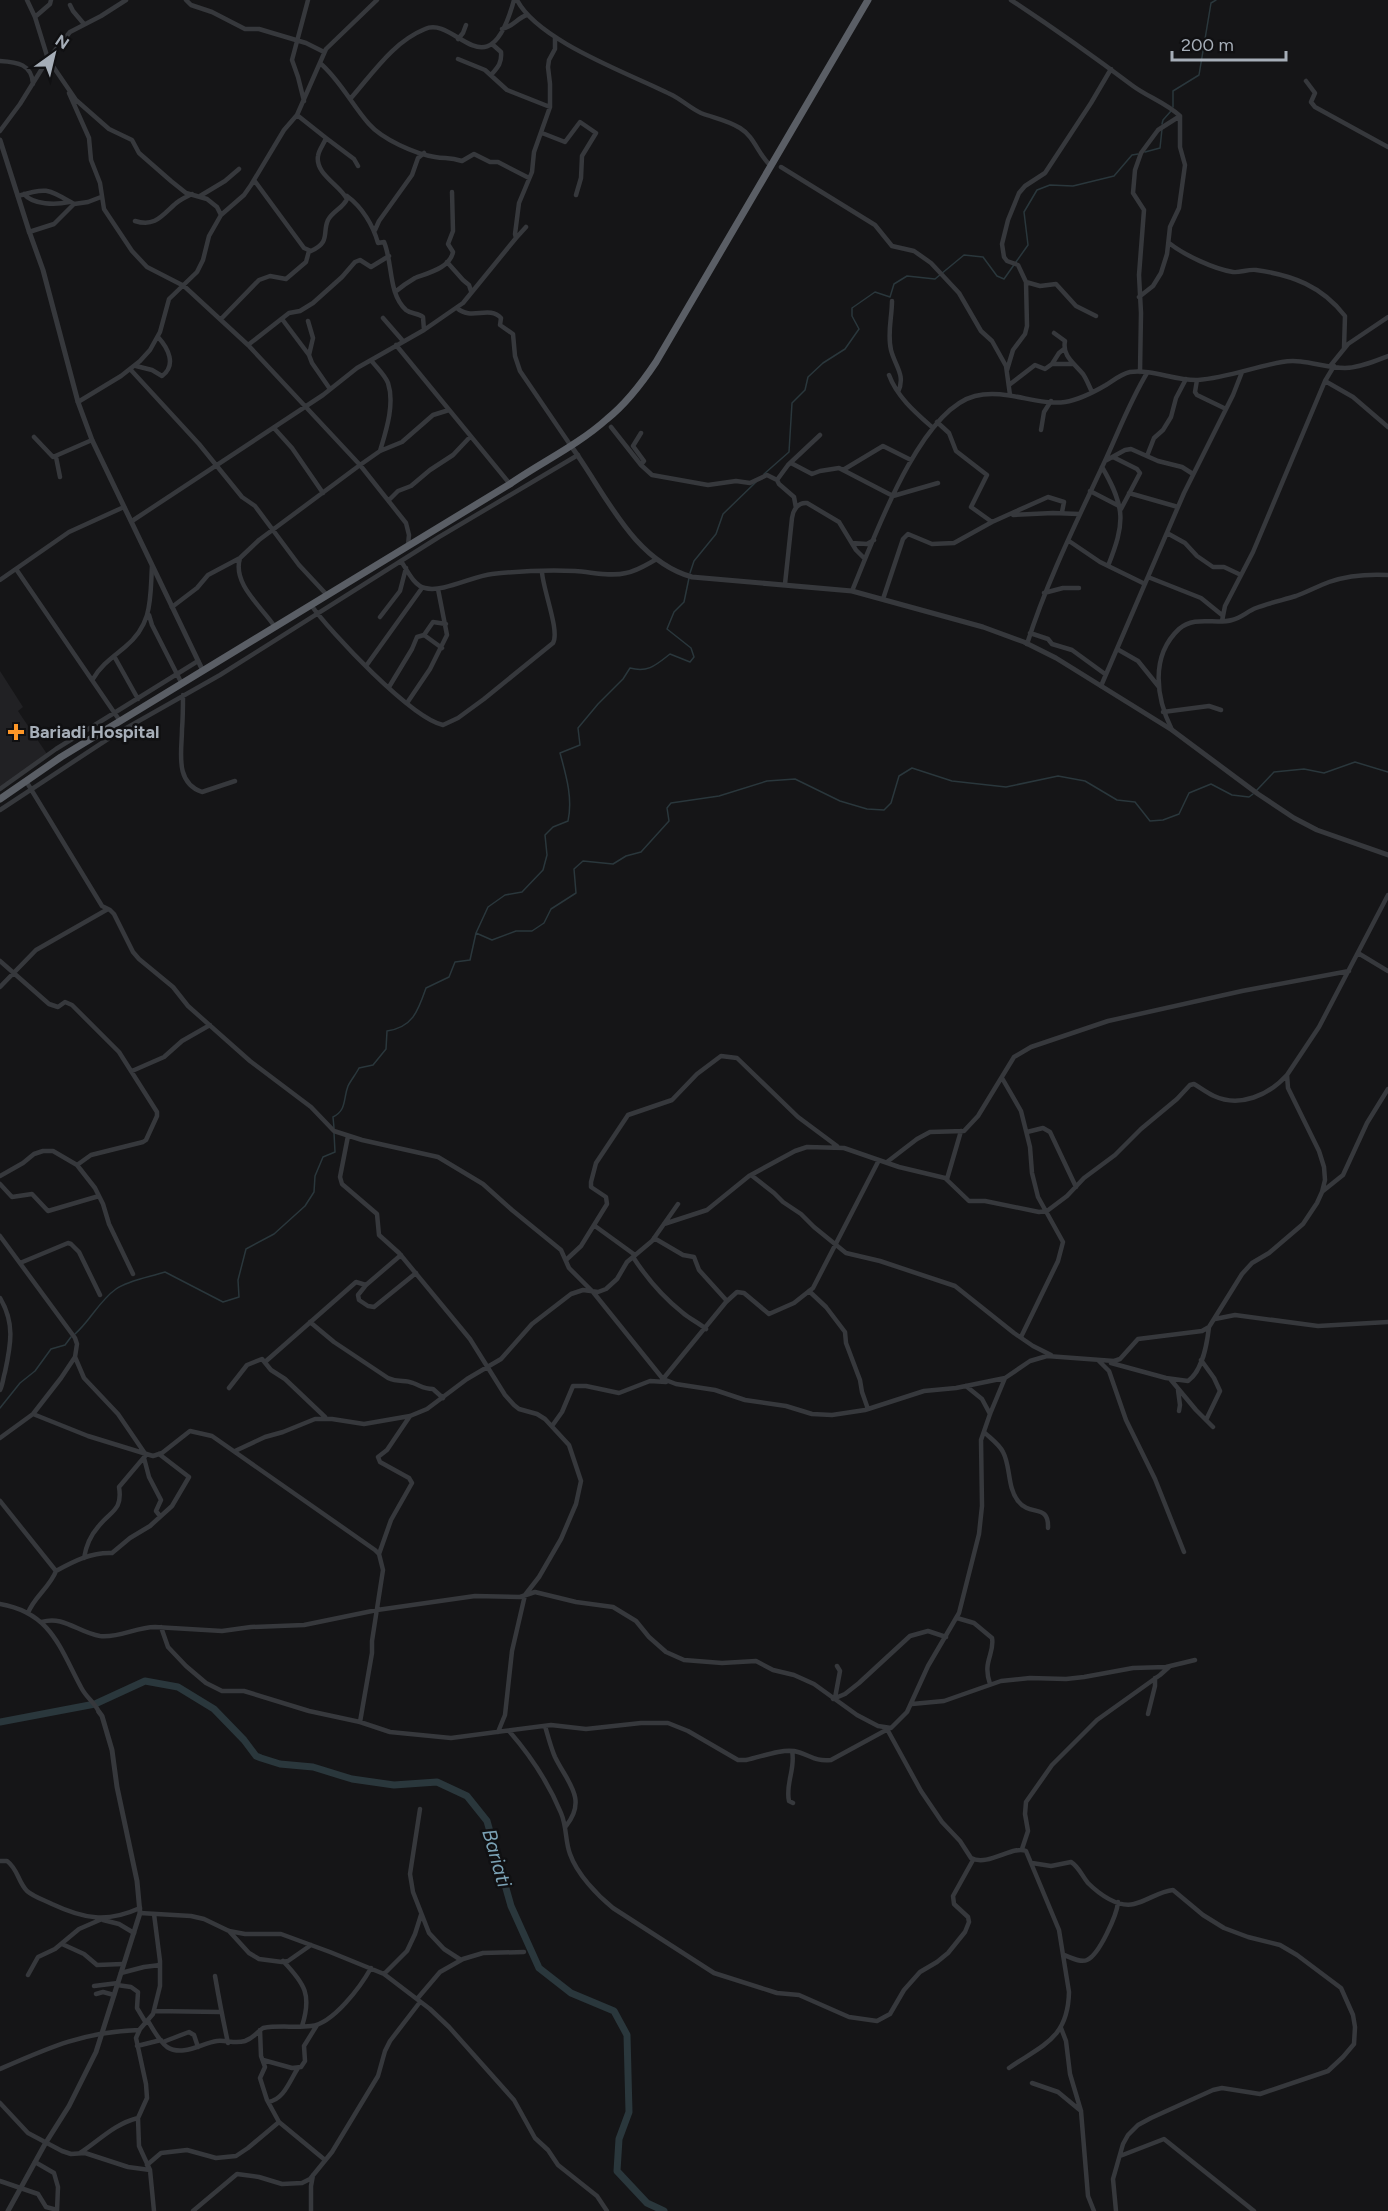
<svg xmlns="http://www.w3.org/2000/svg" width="1388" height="2211" font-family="Figtree,sans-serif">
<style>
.built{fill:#212124}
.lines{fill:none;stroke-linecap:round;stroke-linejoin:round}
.stream{stroke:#2a373c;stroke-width:1.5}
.river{stroke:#2a373c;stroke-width:7}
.minor{stroke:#36383c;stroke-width:4.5}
.tertiary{stroke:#36383c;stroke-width:5}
.trunk{stroke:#5a5e65;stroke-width:7}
.poi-dot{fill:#fd9627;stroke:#101012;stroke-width:2}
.labels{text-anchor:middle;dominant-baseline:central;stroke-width:5;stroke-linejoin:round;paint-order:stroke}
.poi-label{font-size:18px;font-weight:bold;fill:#a6aeb8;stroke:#101012;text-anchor:start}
.water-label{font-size:20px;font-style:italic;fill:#7ba2b5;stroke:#101012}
</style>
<rect width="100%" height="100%" fill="#151517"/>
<path class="built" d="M0,671L23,707L18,711L47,754L0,788Z"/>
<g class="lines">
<path class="stream" d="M1173,107V91L1199,75L1211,3L1216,0
M1162,124L1163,120L1171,111
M1145,152L1160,148L1162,129
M764,474L789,452L792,403L805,390L808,377L823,363L845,349L859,329L852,316V308L875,292L890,297L894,284L907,276L935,279L964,255L983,257L997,276L1004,279L1028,245L1024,212L1037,190L1050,185L1073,186L1114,176L1132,155L1138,154
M690,573L694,561L716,534L723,514L756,482
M1256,791L1274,772L1304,769L1324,773L1355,762L1388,772
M476,933L488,907L505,895L522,892L543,870L547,855L545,835L553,827L568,821C573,798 566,775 560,753L580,745L578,728L598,704L623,679L630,668C648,673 656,665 670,654L690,662L694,657L691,648L667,629L674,612L684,602L689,578
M334,1128L333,1117C347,1110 343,1099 348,1086C351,1080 356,1074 359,1068L373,1065L386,1049L387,1031C413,1027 418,1011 426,988L449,977L455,962L470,960L476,933L492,940L516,931H532L544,923L551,909L576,893L574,869L583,861L613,864L626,856L641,852L669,821L667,808L671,803L719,796L767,781L795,779L840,801L867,809L884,810L891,803L899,776L912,768L952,781L1006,787L1058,776L1085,781L1117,800L1135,802L1150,821L1163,820L1179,814L1189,793L1211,784L1232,795L1249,797L1253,794
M75,1334C90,1321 99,1301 116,1289C129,1280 150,1277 165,1272L223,1302L239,1297L238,1280L246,1249L274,1234L305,1206L314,1192L315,1176L323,1157L335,1152L334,1133
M0,1408L20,1383L35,1371L51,1349L65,1345L71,1337"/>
<path class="river" d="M0,1722L95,1704L145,1681L178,1687L214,1709L244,1740L256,1756L261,1758L280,1764L313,1767L352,1779L394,1785L437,1782L467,1796L487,1821L511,1906L539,1968L571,1993L614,2011L627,2035L629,2112L619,2139L617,2171L647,2203L664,2211"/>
<path class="minor" d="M27,0L35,17L48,59L76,100L109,129L132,140L139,153L171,181L186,193L207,199L217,207L221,215
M186,0L191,5L212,12L245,29H259L306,43L324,52
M517,0C538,41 628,73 670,94C681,99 690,108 701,113C714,118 727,120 740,128C755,137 758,155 771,166
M1011,0C1052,27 1093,56 1133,86C1148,97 1166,103 1180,116V147L1185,165L1179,208L1170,227L1167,254L1161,273L1153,286L1139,297
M70,5L73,11L84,24
M35,17L50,4L51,0
M502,29C513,27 517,18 527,15
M458,39L463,33L466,25
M458,59L485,70L507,90L550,107
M0,61C17,62 32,64 33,84
M320,63C340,80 352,105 369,124C382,139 415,154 435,157C446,159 449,157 462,161L474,154L490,162H498L529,178
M491,75C498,67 502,63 501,52L492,44
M1306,81L1315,93L1311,102L1315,107L1388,147
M69,93L89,138L91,160L100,183L104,209L132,251L147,267L184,286L248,345L360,465L406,523L409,535L408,545
M351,98C373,73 393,42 425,29C456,15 488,95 514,0
M304,101L298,77L292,60L308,0
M0,131L20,104L48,59L70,32L101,16L126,0
M542,133L565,142L580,122L596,133L582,156L581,178L576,195
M326,138L354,159L358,166
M781,167L875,225L892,246L914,251L931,263L959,293L981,331L992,341L1006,366L1010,395
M254,180L304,248L311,251C331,242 322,233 328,220C333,211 343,208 347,199C340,185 315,174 318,156C319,149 324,144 326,138L297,115
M24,194C33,205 56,205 69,202
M18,196C47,187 48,189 74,204
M200,196L225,181L239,169
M347,196C362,207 373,225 378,243L384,242C393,263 388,294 406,310C411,314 418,313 423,317L424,330
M135,221C154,227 161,217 174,205C179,200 186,197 192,194
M375,230L379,221L412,175L418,158L424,153
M29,232L54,224L74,204L88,202L101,197
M516,238L526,227
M1169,243C1184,255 1214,269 1233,272C1240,273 1248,269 1256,270C1292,275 1322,286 1345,316L1344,348
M447,262L463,280L469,285L471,291
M1026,282L1040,286L1056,284L1076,306L1096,316
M395,292C401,287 408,282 415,278C428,273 450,268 453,252L448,244L453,231L452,192
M892,301C892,317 887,334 891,350C895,366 906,375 898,392
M457,308C471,321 489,305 501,318L500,325L513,334L515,356L520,371L571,446
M383,318L403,341
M221,319L259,280L270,276L286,279L306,262L309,251
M282,319L309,355L312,363L330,389
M308,321L313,338L309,355
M1054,333L1065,341C1062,356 1074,363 1083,374C1087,380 1089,386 1092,392
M248,345L289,313L300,311L313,303L342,277L355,262L360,260L371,267L389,256
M396,345L510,484
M371,360C376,367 385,375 388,383C395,404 386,431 380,451
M1052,364L1059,353L1064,349
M1331,365L1348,344L1388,317
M136,366L152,370L162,376C177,365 168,348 158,337
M130,369L199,444L242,497L255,506L299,565L327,595
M1007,370L1013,350L1025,334L1027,326L1026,282L1018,265L1007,261L1004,257L1002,244L1008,220L1019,193L1025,186L1045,173L1091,103L1111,69
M1140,372L1141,313L1139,275L1144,210L1133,193L1135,170L1141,153L1158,130L1180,116
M889,375C897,397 916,413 933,428
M1197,380L1195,392L1197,395L1226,409
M1325,381L1353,397L1388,427
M1009,385L1035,365L1045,369L1052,364H1073
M78,402L121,376L140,361L150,350L160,332L169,299L197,272L203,260L209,236L221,215L244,195L251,185L284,130L297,115L326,49L377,0
M937,422L949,433L956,451L987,475L971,507L992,522
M611,427L641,465L652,475L708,485L736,481L750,483L767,475L777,480
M274,428L292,448L323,493
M1041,430L1044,412L1051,401
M34,437L53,457L92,440
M1147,456L1154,438L1163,430L1171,417L1176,398L1186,379
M56,457L60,477
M1113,457L1137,469L1140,473L1121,509
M1105,461L1125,450L1131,449L1158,461L1182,467L1193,474
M791,463L812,474L820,471L839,468L893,496L938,483
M641,465L644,461L633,446L641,433
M1102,467C1126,508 1125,523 1108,566
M843,470L883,446L911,460
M1090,491L1119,506
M1129,493L1178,507
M389,500L398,491L411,486L430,470L453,455L470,437
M796,508L794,497L779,484L777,480L788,465L820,435
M1013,515L1053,513L1079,514
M132,521L323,395L357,368L424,330L463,303L516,238L515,234L519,203L532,172L534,152L550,107V84L548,67L549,60L555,49V37
M1167,533L1185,543L1197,556L1213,567H1224L1241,575
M1069,541L1100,562L1145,584
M852,543L867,544L874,540
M240,558C232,584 262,607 275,627
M401,561C407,570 414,586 425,588C442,593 473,576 492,574C519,571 548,570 575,571C592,572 610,577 626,573C637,571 646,565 655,560
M16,569L120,721
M1148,577L1201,598L1222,615
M0,580L69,532L124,507
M785,584L792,518C793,510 798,502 807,503L839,522L856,550L865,559
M852,591C873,541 919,410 975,396C1005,388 1037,406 1065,402C1079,400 1094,392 1106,385C1114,380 1121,374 1130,372C1153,369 1175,381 1198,380C1226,378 1254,367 1282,362C1304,358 1323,368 1345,368C1359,368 1375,361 1388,356
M1044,593L1063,588H1079
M883,599L903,539L908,534L932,544L954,543L992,522L1048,497L1064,502L1062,512
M311,605C331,633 411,718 443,725L458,718L484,699L553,643C560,631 543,590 542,572
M172,607L197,588L208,575L240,558L259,540L360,465L380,451L402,442L433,415L449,410
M149,615L152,625L182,684
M380,617L400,591L406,568
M1222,621L1225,606L1253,552L1325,381L1334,366
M1030,633L1048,639L1052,644L1072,650L1105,674
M424,635L433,622L446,624
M1027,644C1047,581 1076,523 1104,463C1118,433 1130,401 1147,373
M1117,649L1138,661L1159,687
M114,656L138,699
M366,666L422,588
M93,679C101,665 113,657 125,647C153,624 150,599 152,566
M1101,686L1184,493L1233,395L1242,372
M389,687L412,649L417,637L424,635L442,648
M183,695C183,706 183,717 182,729C182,751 174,782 202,792L235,781
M407,703L430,669L447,635L438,589
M1163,712L1209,706L1221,710
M1172,730C1156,698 1150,656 1179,629C1195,615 1216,625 1232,620C1241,618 1248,611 1256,608C1269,603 1283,600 1296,596C1307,592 1318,586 1329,582C1349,575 1368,574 1388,575
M26,781L102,906L110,910L114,914L133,952L139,959L173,987L188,1006L250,1061L311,1107L334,1131L362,1140L438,1157L483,1184L512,1210L561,1250L569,1268L593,1292L663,1379L676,1384L715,1390L745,1400L786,1406L812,1414L832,1415L865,1410L924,1391L956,1388L1005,1378L1030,1361L1047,1356L1114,1361L1120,1359L1138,1339L1202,1331L1209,1327L1242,1274L1252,1263L1269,1253L1303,1224L1317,1203L1322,1192L1325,1180L1324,1167L1319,1151L1288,1088L1287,1075L1319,1027L1388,895
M0,789L56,749L198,661
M0,810L114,735L220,675L439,537L578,455
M1358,953L1388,971
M0,961L49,1004L58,1007L65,1002L72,1005L119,1052L157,1112V1116L146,1140L143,1142L91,1155L77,1165L53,1151H43L34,1154L23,1163L0,1176
M0,987L36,950L108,909
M132,1071L164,1057L182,1041L210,1025
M1002,1078L1021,1111L1030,1147L1032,1173L1038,1197L1063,1242L1058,1261L1021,1337
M1027,1132L1043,1128L1050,1132L1076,1187
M348,1136L340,1177L342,1184L377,1214L379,1235L399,1253L470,1339L505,1395L514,1405L519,1409L537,1414L545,1419L569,1445L581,1481L576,1504L561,1539L539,1577L525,1595L512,1651L505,1715L498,1732
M887,1162L917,1139L930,1132L964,1131L978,1116L1014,1057L1031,1047L1108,1021L1242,991L1349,971
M77,1165L95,1188L103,1204L109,1224L133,1274
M751,1175L774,1193L783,1202L801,1214L814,1227L846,1253L880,1261L955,1286L1014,1333L1033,1346L1051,1355
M947,1179L961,1131
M0,1184L12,1197L32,1194L48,1211L99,1196
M1323,1191L1343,1175L1367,1123L1388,1089
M664,1224L707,1210L749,1176L795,1151L807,1147L844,1148L899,1167L945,1178L969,1201H985L1039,1212L1047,1211L1067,1196L1084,1178L1115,1155L1141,1129L1177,1099L1190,1085L1194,1084C1201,1088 1207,1093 1214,1096C1240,1108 1269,1095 1287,1075
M595,1226L635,1255
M0,1236L75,1338L77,1344L75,1357L61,1378L33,1414L0,1438
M654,1238L683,1255L694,1257L699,1270L727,1301
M401,1255L366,1285L358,1295L359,1300L368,1306L374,1307L416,1273
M633,1257C646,1277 664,1298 683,1313C690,1319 699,1323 706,1329
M566,1260L581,1246L607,1204L606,1197L591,1187V1182L596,1163L628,1115L672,1100L697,1074L721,1056L737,1058L798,1117L837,1146
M20,1263L68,1243L71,1244L79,1252L100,1295
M809,1291L826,1307L845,1332L846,1343L860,1380L862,1392L868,1409
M0,1298C15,1323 11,1344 5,1372C3,1378 3,1384 0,1390
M1215,1319L1235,1315L1318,1326L1388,1322
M310,1322L334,1342L388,1378C399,1383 405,1379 413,1383C421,1386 424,1389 433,1389L443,1398
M75,1357L84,1378L118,1414L146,1455L119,1487C123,1511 110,1511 98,1527C90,1536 86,1546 84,1558
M1201,1360L1214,1378L1220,1391L1206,1420
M1099,1361L1109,1371L1126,1420L1155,1479L1184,1552
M265,1362L356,1282L366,1285
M1111,1363L1166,1378L1188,1381C1203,1370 1207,1344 1209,1327
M663,1379L726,1302L737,1292L744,1293L769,1314L794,1303L813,1288L879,1160
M1171,1380L1196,1410L1213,1427
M966,1386L982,1399L990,1414
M229,1388L247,1365L262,1359L271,1370L285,1379L325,1417
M1178,1390L1180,1405L1179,1411
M33,1414L88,1436L153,1456L162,1453L190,1431L212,1436L375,1550L379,1554L383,1570L372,1641V1653L360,1722
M552,1426L562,1412L573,1386H586L619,1393L650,1381L666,1382
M984,1432C990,1438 999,1444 1003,1452C1011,1467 1007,1487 1018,1501C1030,1517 1049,1503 1048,1528
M235,1451L265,1437L283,1432L315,1419H332L364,1424L410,1416L427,1409L467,1379L501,1359L532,1324L571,1294L583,1290L598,1292L606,1289L617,1279L627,1262L652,1241L678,1204
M144,1458L149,1477L161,1500L156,1511L160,1516
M0,1501L56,1571C50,1587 34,1597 28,1613
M379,1554L391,1520L412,1483L409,1478L380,1462L378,1457L387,1450L410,1416
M56,1571C74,1561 92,1552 112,1553L130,1538L150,1526L172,1506L189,1477L159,1454
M0,1604C52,1613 60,1649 82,1689C87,1698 95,1703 99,1712
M957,1618L974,1623L992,1638C995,1654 982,1661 990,1684
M42,1622C63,1615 79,1633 100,1636C120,1638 136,1627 155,1627L222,1631L251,1627L304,1625L377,1610L475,1596L520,1597L535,1592L576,1602L613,1607L636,1621L649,1637L666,1652L684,1660L722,1663L756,1661L773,1670L794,1675L814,1684L857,1715L878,1726L891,1728L907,1712L928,1666L959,1613L979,1534L982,1506L981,1440L990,1414L1005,1378
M161,1627L168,1647L186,1666L206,1683L222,1691H244L309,1711L360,1722L390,1732L451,1738L551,1725L586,1729L641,1723H668L688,1731L738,1760H746C761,1757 780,1749 794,1751C809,1754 814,1762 831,1760L888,1729
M835,1698L840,1671L837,1666
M833,1699L845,1694L859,1683L910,1636L928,1631L946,1637
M912,1704L944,1701L1001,1681L1030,1678L1066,1679L1084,1677L1133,1668L1166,1667L1195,1660
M1148,1714L1155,1686V1678
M545,1726C548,1736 551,1748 555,1757C567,1782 588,1799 566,1826
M887,1729L921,1791L942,1822L960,1841L971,1858C988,1867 1013,1845 1026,1851L1059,1930L1069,1992C1068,2039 1042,2045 1009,2068
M509,1731C530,1755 549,1784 561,1813C567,1827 565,1841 570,1854C577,1874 597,1895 613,1908L714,1973L777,1993L799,1995L849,2017L877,2021L890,2014L904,1990L920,1972L937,1962L948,1953L965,1932L969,1922L968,1917L954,1904L953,1896L973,1860
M792,1751C796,1768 785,1784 789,1801L793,1803
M420,1809L410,1874L413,1892L429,1933L444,1949L461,1960
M1022,1849L1028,1831L1025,1814L1026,1802L1052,1765L1097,1720L1160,1675L1169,1667
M0,1861H7C18,1869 18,1882 27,1891C34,1897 44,1900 52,1904C84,1919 107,1923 140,1908
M1032,1863L1051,1866L1071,1862C1079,1867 1082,1876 1088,1883C1099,1894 1118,1908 1134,1904C1147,1901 1160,1891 1173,1890L1203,1915L1224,1928L1248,1937L1280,1945L1297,1955L1341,1988L1353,2015L1355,2027L1354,2044L1343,2057L1328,2071L1260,2094L1222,2088L1213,2090L1151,2118L1138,2125L1128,2135L1123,2144L1113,2179L1116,2211
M140,1913L191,1916L204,1919L229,1931L245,1934H281L330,1952L384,1974L430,2009L449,2027L514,2100L535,2138L548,2150L558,2165L597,2196L607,2211
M154,1914L160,1961V1986L153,2014L140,2029L136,2038L146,2084L147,2098L138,2118L139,2146L150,2170L154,2211
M103,1920L119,1924L134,1933
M229,1931L249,1953L259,1959L282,1962L288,1961L311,1945
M62,1944L84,1954L97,1965L123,1964
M1064,1955C1070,1957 1080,1963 1087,1960C1099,1955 1117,1915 1118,1902
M283,1961C305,1984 312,1995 302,2026
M121,1973L144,1967L160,1965
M384,1974L407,1951L415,1934L421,1915
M28,1975L38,1957L55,1949L79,1929L102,1919
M215,1976C219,1999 223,2020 228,2043
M117,1985L131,1987L138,1992L137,2008L146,2023
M94,1986L118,1983
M96,1994L103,1992L114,1995
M417,1999L440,1972L463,1959L483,1953L524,1952
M154,2011L220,2012
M148,2021C153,2029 159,2041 167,2047C183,2057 202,2043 217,2041C227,2040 235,2044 245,2041C254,2038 256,2033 263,2028C279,2025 295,2028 311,2026C333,2024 361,1986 371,1968
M1061,2028L1066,2041L1070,2074L1081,2111L1088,2196L1094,2211
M260,2030L261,2056L265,2067L260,2078L267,2100L279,2122L325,2160
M163,2042L189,2032L194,2035L198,2047
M137,2046L161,2040
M263,2060L292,2068L301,2067L305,2061L304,2046L317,2025
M0,2069C50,2047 83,2032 139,2030
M1032,2083L1058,2092L1081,2111
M268,2102C284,2100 290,2080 298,2068
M0,2103L28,2133L62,2151L71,2154L85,2153L128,2167L150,2170
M80,2153C100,2140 114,2124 138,2118
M1120,2156L1164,2139L1254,2211
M35,2162L54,2173L58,2187L57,2211
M147,2165L161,2153L187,2150L216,2158L236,2156L248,2148L279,2122
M0,2181L38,2194L46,2207L57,2210
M193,2211L237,2174L259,2177L282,2184L302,2183L310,2179L332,2152L378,2076L385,2051L390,2041L420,2002
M311,2211V2186L313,2175"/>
<path class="tertiary" d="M0,140L29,231L43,270L78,402L92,440L203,671
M571,446C605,492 632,560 692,577L852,591L983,627L1024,642L1056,658L1172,730L1258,794L1294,818L1317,830L1388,855
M8,2211L45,2144L69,2106L96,2052L140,1913L137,1881L117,1787L112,1750L102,1716L99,1712"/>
<path class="trunk" d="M0,799L61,757L510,484C542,462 578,445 607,419C627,403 642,383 656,362L868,0"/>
</g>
<path class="poi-dot" d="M13 723h6v6h6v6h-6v6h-6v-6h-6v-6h6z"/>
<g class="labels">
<g class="poi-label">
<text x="29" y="732">Bariadi Hospital</text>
</g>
<g class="water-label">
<text transform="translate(497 1858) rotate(74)">Bariati</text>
</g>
</g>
<g transform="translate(54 54) rotate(34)" stroke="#101012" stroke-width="4.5" paint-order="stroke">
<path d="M0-4.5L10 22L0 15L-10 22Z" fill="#a6aeb8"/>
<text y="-9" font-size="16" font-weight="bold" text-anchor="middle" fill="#a6aeb8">N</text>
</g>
<path d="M1172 51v9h114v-9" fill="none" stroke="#a6aeb8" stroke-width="3"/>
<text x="1181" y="51" font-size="18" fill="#a6aeb8" stroke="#101012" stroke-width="4.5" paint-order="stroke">200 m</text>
</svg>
